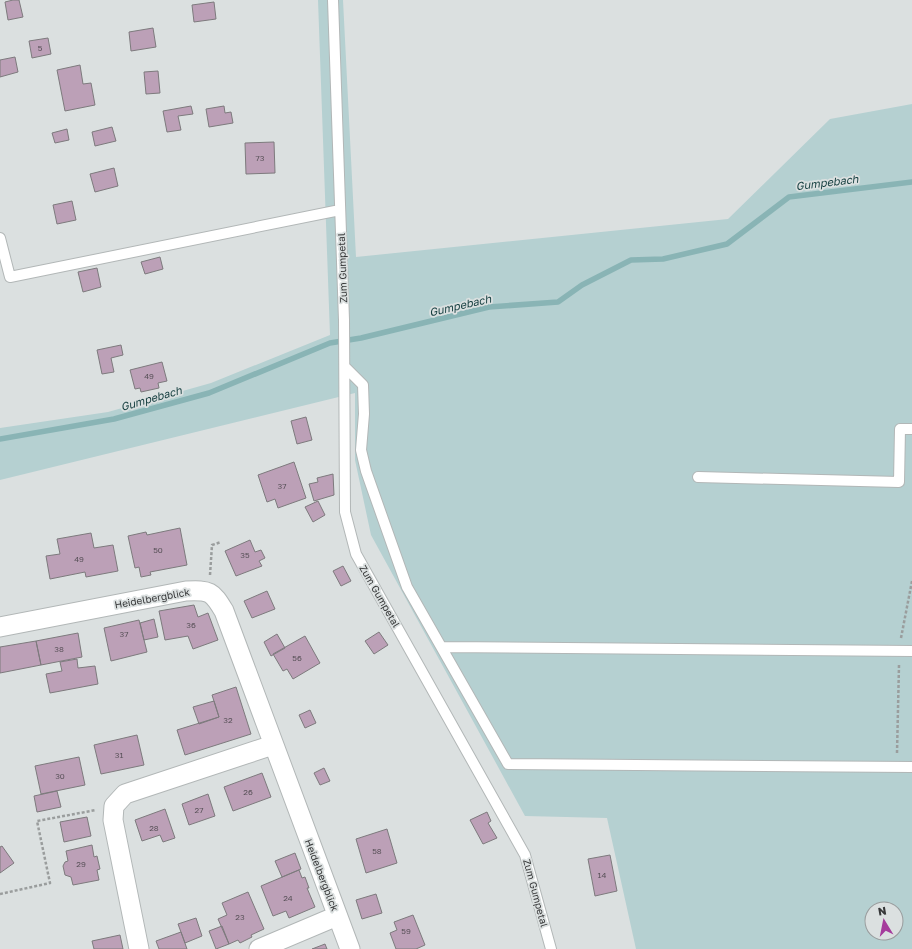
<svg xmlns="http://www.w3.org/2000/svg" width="912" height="949" font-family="'Golos Text',sans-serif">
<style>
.green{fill:#b5d0d1;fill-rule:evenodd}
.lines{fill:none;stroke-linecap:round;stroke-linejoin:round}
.stream{stroke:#89b4b5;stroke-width:5.5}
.building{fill:#bca0b7;stroke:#7d7a7d}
.lane-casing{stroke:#b2b7b7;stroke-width:12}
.street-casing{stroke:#b2b7b7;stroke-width:21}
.path{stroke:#9a9d9d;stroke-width:2.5;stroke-dasharray:3 2;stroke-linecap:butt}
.lane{stroke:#fff;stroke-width:10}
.street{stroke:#fff;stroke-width:19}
.labels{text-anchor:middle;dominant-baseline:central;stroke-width:3.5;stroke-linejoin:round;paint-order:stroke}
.number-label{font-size:8px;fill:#585158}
.street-label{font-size:10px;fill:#363738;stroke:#dbe0e0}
.water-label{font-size:11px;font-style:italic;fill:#133d3e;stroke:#dbe0e0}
</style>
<rect width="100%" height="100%" fill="#dbe0e0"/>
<path class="green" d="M318,0H343L356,257L728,219L830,119L912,104V949H636L607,818L525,816L371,535L355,460V393L0,480V428L108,412L211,383L330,335ZM872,909H896V933H872Z"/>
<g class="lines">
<path class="stream" d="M0,439L114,419L209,393L330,343L361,338L489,307L558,302L582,285L631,260L663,259L727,244L789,197L912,182"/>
</g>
<path class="building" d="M13,0H19L23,17L8,20L5,2Z
M214,2L216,19L194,22L192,5Z
M153,28L156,47L131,51L129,32Z
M48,38L51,54L32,58L29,41Z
M15,57L18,72L0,77V60Z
M80,65L83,84L91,83L95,105L65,111L57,70Z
M158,71L160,93L146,94L144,72Z
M191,106L193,114L178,116L181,130L167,132L163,111Z
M224,106L225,113L231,112L233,123L209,127L206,109Z
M112,127L116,141L95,146L92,132Z
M67,129L69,140L55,143L52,133Z
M274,142L275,173L246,174L245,143Z
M114,168L118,186L95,192L90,174Z
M72,201L76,220L57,224L53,205Z
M160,257L163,269L145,274L141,262Z
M97,268L101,287L83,292L78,272Z
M121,345L123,355L111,358L114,372L102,374L97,350Z
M162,362L167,381L158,383L159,388L141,392L140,388L135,389L130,370Z
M306,417L312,440L297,444L291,421Z
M294,462L306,498L278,508L275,499L267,502L258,475Z
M333,474L334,495L314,501L309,484L318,482L317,478Z
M318,501L325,515L313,522L305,507Z
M180,528L187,565L150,572L151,575L141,577L139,567L135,568L128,536L146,532L147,535Z
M91,533L94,548L113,545L118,571L86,577L85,572L50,579L46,556L60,554L57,539Z
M250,540L255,552L261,550L265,558L259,561L262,566L236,576L225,551Z
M343,566L351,581L341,586L333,571Z
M267,591L275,609L252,618L244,601Z
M194,605L198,617L208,613L218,640L193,649L188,636L165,640L159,611Z
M154,619L158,637L144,640L140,623Z
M139,620L147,652L111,661L104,628Z
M379,632L388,645L374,654L365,641Z
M78,633L82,657L41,665L36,641Z
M277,634L285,648L271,656L264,642Z
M305,636L320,663L293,679L287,669L283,671L273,654Z
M36,641L41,665L0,673V647Z
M77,659L78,668L95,666L98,684L50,693L46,674L62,671L60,662Z
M236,687L251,734L185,755L177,730L219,717L212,695Z
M214,701L219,717L199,724L193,707Z
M310,710L316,723L305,728L299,715Z
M137,735L144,765L101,774L94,745Z
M79,757L85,785L41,794L35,766Z
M324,768L330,781L320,785L314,773Z
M262,773L271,797L233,811L224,787Z
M57,791L61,807L37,812L34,796Z
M208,794L215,816L189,825L182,804Z
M165,809L175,838L163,842L160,835L142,841L135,820Z
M487,812L491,821L488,823L497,838L483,844L470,820Z
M87,817L91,836L64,842L60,822Z
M387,829L397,863L366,873L356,839Z
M92,845L94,857L97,856L100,869L97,870L99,880L73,885L71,877L65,875L63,866L65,862L68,861L66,851Z
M2,846L14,863L0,873V847Z
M295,853L301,869L282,877L275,861Z
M610,855L617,891L595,896L588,859Z
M299,870L302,878L305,877L309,888H307L315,907L289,918L286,911L273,916L261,886Z
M248,892L264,929L251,935L252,937L240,943L238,940L229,944L218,919L227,915L222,903Z
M376,894L382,913L362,919L356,900Z
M413,915L425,945L416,949H396L390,933L397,930L394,922Z
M196,918L202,936L185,943L178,924Z
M222,926L229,944L216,949L209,931Z
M181,932L187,949H159L156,941Z
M120,935L123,949H94L92,941Z
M325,944L327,949H312Z"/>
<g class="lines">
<defs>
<path id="lane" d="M333,0L344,320L345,512L356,554L525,855L551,949
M0,238L10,277L340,210
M345,367L363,385L364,414L361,450L366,471L407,587L508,764L912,767
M698,477L899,482L900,429H912
M442,647L912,651"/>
<path id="street" d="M0,627L186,591C210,590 212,591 224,611L350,949
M139,949L113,820L114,806L125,794L273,745
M259,949L337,916"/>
</defs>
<use href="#lane" class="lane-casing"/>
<use href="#street" class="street-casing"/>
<path class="path" d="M210,575L212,545L221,542
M901,638L912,581
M897,753L899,665
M0,894L50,883L37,821L96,810"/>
<use href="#lane" class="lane"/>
<use href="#street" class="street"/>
</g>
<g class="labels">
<g class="number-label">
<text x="40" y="48">5</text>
<text x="260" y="158">73</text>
<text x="149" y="376">49</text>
<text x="282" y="486">37</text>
<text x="158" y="550">50</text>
<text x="245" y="555">35</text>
<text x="79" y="559">49</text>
<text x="191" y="625">36</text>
<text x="124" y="634">37</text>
<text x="59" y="649">38</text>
<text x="297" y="658">56</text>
<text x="228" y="720">32</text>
<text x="119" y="755">31</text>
<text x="60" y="776">30</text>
<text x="248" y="792">26</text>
<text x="199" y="810">27</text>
<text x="154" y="828">28</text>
<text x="377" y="851">58</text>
<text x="81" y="864">29</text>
<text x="602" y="875">14</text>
<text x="288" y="898">24</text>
<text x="240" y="917">23</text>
<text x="406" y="931">59</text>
</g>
<g class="street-label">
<text transform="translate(342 268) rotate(-92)">Zum Gumpetal</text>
<text transform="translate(380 596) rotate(60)">Zum Gumpetal</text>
<text transform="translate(152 598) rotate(-10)">Heidelbergblick</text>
<text transform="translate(322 875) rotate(69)">Heidelbergblick</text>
<text transform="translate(536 893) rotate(75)">Zum Gumpetal</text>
</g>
<g class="water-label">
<text transform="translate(827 182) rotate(-7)">Gumpebach</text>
<text transform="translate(460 305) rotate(-13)">Gumpebach</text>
<text transform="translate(151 398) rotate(-16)">Gumpebach</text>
</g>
</g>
<g transform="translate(884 921) rotate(350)"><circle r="19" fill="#dbe0e0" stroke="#999c9d"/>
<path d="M0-3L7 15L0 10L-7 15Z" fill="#a53b9c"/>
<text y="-6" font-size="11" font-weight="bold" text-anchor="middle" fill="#363738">N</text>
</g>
</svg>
